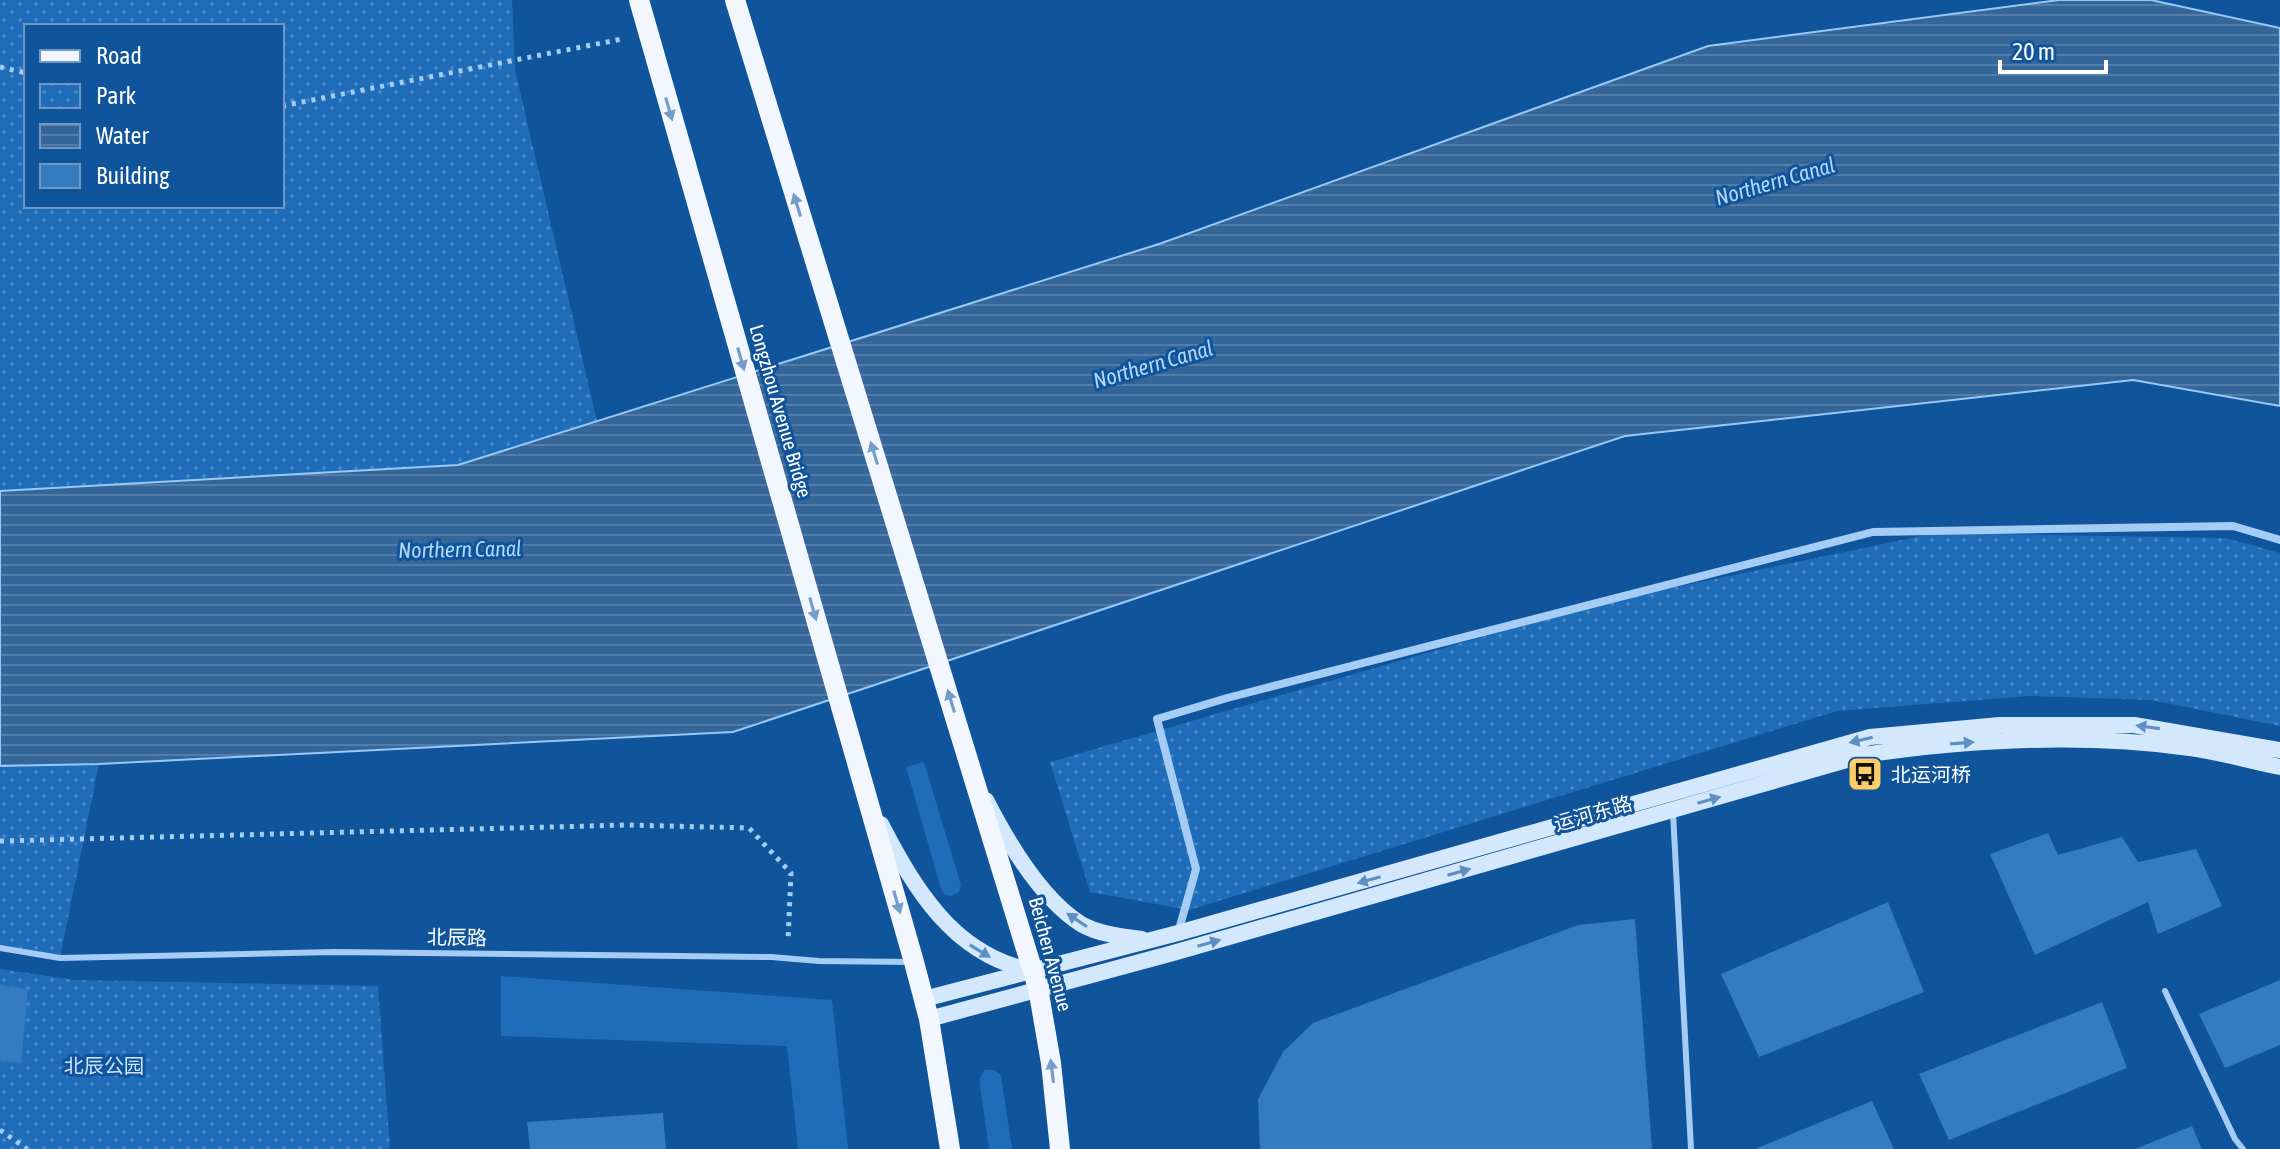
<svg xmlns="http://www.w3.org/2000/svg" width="2280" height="1149" font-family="'Asap Condensed','Noto Sans SC',sans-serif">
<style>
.green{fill:#1f6cb9}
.park{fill:url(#park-dots);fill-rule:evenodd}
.water{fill:url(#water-rules);stroke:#96c8f8;stroke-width:2}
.building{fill:#347bc2}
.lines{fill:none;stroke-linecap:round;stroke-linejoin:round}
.path{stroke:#a4ccf5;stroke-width:5;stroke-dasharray:4 6;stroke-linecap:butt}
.lane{stroke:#a4ccf5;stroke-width:6}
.street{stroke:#a4ccf5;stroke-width:8}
.secondary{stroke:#d4e8fd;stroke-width:16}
.primary{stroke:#f2f7ff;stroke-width:20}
.oneway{fill:#769dc8}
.oneway2{fill:#5e8fc2}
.labels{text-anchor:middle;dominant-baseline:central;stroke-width:6;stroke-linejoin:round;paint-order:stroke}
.street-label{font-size:20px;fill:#fff;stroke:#10549b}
.poi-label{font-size:20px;fill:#fff;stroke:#10549b;text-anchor:start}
.park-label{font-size:20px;fill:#cde5fe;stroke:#10549b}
.water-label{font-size:22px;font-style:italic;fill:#b1d6fb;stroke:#10549b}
</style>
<defs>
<pattern id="park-dots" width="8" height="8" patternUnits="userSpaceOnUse" patternTransform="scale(2)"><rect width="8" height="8" fill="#1f6cb9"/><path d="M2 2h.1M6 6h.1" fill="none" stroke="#4c89c7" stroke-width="1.8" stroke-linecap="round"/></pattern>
<pattern id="water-rules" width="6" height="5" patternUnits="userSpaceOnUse" patternTransform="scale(2)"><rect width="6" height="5" fill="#356699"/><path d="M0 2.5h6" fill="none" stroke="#537da8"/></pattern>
</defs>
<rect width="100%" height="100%" fill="#10549b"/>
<path class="green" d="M924,762L961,885L959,892L952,896L945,895L941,889L906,767Z
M501,976L832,1000L848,1149H798L787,1046L501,1036Z
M985,1070H994L1001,1075L1012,1149H989L980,1085V1078Z"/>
<path class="park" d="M0,0H512L515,70L597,421L458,465L0,491ZM26,26H282V206H26Z
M1936,533L2226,538L2280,553V726L2152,700L2029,696L1837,711L1189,910L1090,892L1050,762L1599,603Z
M99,764L60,958L0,948V766Z
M0,969L75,980L378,986L390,1149H0Z"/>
<path class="water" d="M2059,0H2151L2280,28V406L2133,380L1625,436L733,732L99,764L0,766V491L458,465L1162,243L1708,46Z"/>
<path class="building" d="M2048,833L2058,855L2122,837L2138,862L2196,849L2222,906L2158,934L2148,902L2035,955L1990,854Z
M1888,902L1924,992L1759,1057L1721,974Z
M1635,919L1652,1149H1260L1258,1099L1283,1052L1313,1023L1578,925Z
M2280,980V1045L2225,1068L2199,1014Z
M0,985L28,989L21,1063L0,1061Z
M2102,1002L2127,1068L1949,1140L1919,1074Z
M1872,1101L1894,1149H1755Z
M663,1113L666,1149H530L527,1122Z
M2192,1126L2202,1149H2135Z"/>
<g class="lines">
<path class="path" d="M0,67L26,73
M282,106L622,39
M0,841L628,825L749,828L791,873L788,941
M0,1130L27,1149"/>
<path class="lane" d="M1673,813L1691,1149
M0,948L60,958L335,952L771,957L819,961L911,962
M2165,991L2235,1139L2243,1149"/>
<path class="street" d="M1178,933L1196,869L1157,719L1227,698L1873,532L2233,526L2280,540"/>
<path class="secondary" d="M986,800C1007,841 1041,899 1081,924C1098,934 1122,937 1142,939
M881,824C914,888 953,954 1029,970
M924,999L1178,933L1870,737L2000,725H2134L2280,750
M929,1019L1173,953L1864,755C1972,739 2081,733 2190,748C2220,752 2250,761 2280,767"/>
<path class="primary" d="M639,0L914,962L929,1019L950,1149
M735,0L1038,988L1051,1063L1060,1149"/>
</g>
<defs><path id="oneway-solid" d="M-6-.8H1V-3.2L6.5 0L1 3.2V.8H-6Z" transform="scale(2)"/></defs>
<g class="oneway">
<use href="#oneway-solid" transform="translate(669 109) rotate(74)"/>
<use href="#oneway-solid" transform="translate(797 205) rotate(-107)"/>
<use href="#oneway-solid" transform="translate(741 359) rotate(74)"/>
<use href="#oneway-solid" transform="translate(874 453) rotate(-107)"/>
<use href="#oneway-solid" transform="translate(813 609) rotate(74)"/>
<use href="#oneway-solid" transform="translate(951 701) rotate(-107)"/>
<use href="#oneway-solid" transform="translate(897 902) rotate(74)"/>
<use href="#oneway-solid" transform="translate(1052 1071) rotate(-97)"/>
</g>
<g class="oneway2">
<use href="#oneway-solid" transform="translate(2148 727) rotate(-172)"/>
<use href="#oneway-solid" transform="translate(1861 740) rotate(167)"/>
<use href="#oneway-solid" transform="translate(1962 743) rotate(-4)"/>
<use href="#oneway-solid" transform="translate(1709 800) rotate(-16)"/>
<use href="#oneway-solid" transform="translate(1459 872) rotate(-16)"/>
<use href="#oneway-solid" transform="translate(1369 880) rotate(164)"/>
<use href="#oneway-solid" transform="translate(1077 920) rotate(-146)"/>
<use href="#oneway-solid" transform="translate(1209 943) rotate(-16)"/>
<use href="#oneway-solid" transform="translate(980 951) rotate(31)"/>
</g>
<defs>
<symbol id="bus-square" viewBox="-11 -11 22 22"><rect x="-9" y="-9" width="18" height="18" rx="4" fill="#ffcc68" stroke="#10549b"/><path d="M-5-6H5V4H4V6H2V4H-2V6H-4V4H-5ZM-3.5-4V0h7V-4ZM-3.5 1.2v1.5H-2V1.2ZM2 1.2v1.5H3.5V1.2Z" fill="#111"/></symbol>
</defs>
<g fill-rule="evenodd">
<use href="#bus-square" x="1845" y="754" width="40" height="40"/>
</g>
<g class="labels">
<g class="street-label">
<text transform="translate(781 411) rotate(74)">Longzhou Avenue Bridge</text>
<text transform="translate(1593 813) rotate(-16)">运河东路</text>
<text transform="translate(457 937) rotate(1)">北辰路</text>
<text transform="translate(1051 954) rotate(75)">Beichen Avenue</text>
</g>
<g class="poi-label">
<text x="1891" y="774">北运河桥</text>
</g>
<g class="park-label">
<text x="104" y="1065">北辰公园</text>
</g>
<g class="water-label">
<text transform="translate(1775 181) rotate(-16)">Northern Canal</text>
<text transform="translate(1153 364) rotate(-16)">Northern Canal</text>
<text transform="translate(460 549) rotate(-1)">Northern Canal</text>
</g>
</g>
<rect x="24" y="24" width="260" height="184" fill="#10549b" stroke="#7098c3" stroke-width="2"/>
<rect x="40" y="50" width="40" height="12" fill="#f2f7ff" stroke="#7098c3" stroke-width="2"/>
<text x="96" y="64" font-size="24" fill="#ffffff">Road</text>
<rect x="40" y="84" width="40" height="24" fill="url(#park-dots)" stroke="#7098c3" stroke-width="2"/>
<text x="96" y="104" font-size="24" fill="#ffffff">Park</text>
<rect x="40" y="124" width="40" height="24" fill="url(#water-rules)" stroke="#7098c3" stroke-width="2"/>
<text x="96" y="144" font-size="24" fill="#ffffff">Water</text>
<rect x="40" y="164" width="40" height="24" fill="#347bc2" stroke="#7098c3" stroke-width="2"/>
<text x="96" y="184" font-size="24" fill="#ffffff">Building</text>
<path d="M2000 60v12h106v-12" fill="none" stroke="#ffffff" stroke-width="4"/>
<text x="2012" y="60" font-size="24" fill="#ffffff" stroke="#10549b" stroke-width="6" paint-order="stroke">20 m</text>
</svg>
